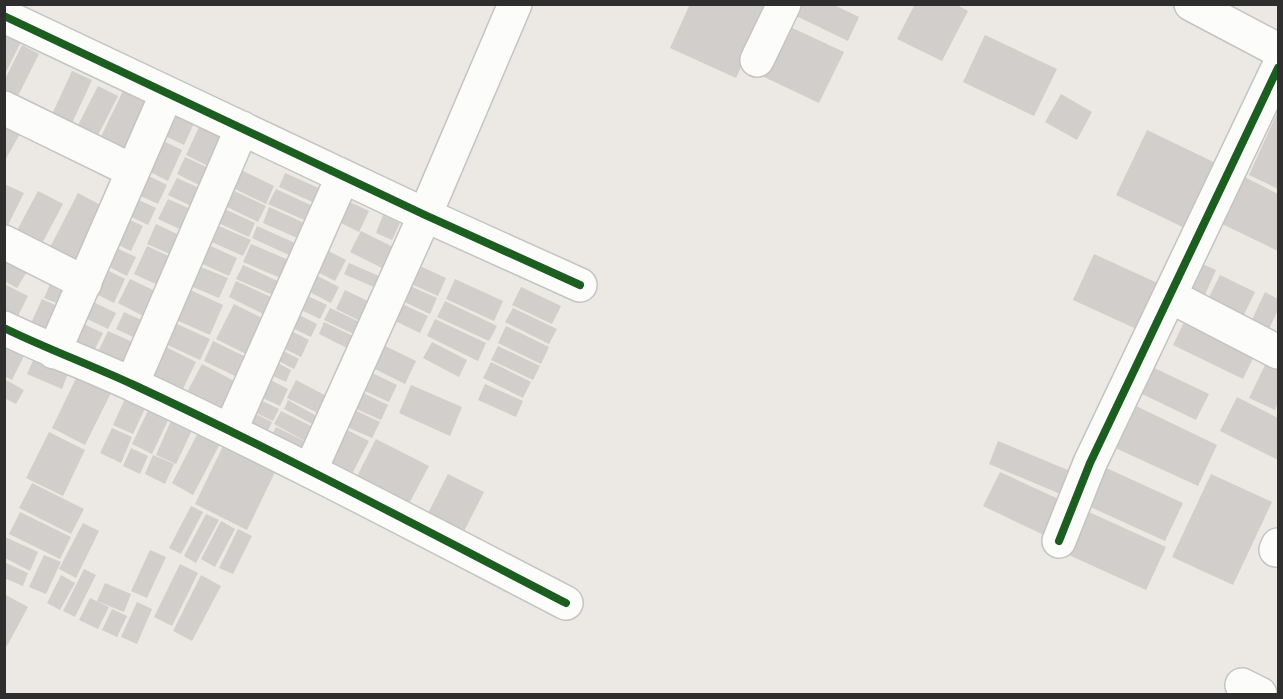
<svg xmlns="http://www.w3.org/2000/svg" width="1283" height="699" font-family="'Sofia Sans Condensed',sans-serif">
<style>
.building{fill:#d1cecb}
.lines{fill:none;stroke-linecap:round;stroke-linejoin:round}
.minor-casing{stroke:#c5c4c5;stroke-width:36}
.minor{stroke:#fcfcfb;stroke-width:33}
.cycleway-casing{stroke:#fff;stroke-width:11}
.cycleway{stroke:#1b5e20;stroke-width:8}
</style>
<rect width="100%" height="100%" fill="#ece8e4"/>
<path class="building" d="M690,4L769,5L736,78L670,48Z
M789,4H832L859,17L848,41L786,11Z
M915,4H955L968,11L942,61L897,39Z
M784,24L844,52L819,103L760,75Z
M4,34L21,42L4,76Z
M985,35L1057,69L1034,116L963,82Z
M22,45L39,54L13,106L4,102V81Z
M72,71L92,80L67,134L47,125Z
M98,86L118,96L93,145L73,135Z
M123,91L152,105L124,163L95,149Z
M1061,94L1092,112L1077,140L1045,122Z
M167,111L194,123L184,145L157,132Z
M1278,111V189L1249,175Z
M4,112L26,123L4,162Z
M200,125L231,140L216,170L186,155Z
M1147,130L1222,166L1191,231L1116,195Z
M153,136L182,150L168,181L138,166Z
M185,157L217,172L209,190L177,174Z
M235,167L274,186L266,204L227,185Z
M139,171L167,185L158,204L130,191Z
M285,173L323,190L317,204L279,187Z
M1243,176L1278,194V251L1220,223Z
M177,178L208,192L200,210L168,195Z
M4,184L24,193L4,233Z
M228,188L266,206L258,222L221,204Z
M276,189L317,208L311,223L268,204Z
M38,191L63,204L38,251L13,238Z
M78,193L112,211L79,275L45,257Z
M128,195L156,208L148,225L121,212Z
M337,196L369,211L359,232L327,216Z
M168,199L197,212L188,233L158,219Z
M220,207L255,223L249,237L214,221Z
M269,207L309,225L302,240L263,223Z
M119,215L143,226L131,251L108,240Z
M383,215L400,223L392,240L376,233Z
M212,223L251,240L243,256L205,239Z
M156,224L181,236L172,255L147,244Z
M257,226L295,243L289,255L252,238Z
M361,231L395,248L384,269L350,252Z
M105,243L136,257L127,276L97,261Z
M204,243L237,258L229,276L196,261Z
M251,244L291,261L283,279L243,262Z
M317,245L346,260L335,281L306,266Z
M147,246L175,259L162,287L134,274Z
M4,252L34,260L17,288L4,281Z
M1094,254L1164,286L1143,332L1073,300Z
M1193,260L1216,270L1200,306L1177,295Z
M409,261L446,278L438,296L400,279Z
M349,263L381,277L376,288L344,274Z
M97,265L125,279L114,303L86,289Z
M196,265L228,278L219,298L188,285Z
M243,265L286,285L280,298L236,279Z
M306,270L339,287L331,303L298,286Z
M54,275L74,283L64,306L44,298Z
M1220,275L1255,292L1239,325L1204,307Z
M130,279L159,293L147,318L118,303Z
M455,279L503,301L494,321L446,299Z
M236,281L279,301L271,318L229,297Z
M399,281L437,298L430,314L392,296Z
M4,284L28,296L13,326L4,321Z
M521,287L561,306L552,324L512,305Z
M186,288L223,305L210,335L172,318Z
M295,290L327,305L320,319L289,304Z
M345,290L374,304L364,323L336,309Z
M1265,292L1278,299V310L1267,333L1250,324Z
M42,299L64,309L49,341L27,332Z
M87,299L116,313L108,329L79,315Z
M391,299L428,316L420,333L383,315Z
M445,301L497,326L489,341L437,317Z
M234,304L270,322L252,357L216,339Z
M330,308L364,324L358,336L324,320Z
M513,308L557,329L549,344L505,322Z
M287,309L317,324L311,337L280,322Z
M1190,310L1260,344L1243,379L1173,345Z
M124,312L150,324L142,341L116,329Z
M435,319L486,343L478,361L427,336Z
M168,320L210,339L200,360L159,341Z
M77,321L103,333L92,355L67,343Z
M324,322L357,338L351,350L319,334Z
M279,325L309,340L301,357L271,342Z
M506,326L549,347L541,364L498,343Z
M108,331L141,346L129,372L96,356Z
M4,337L28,348L12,380L4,376Z
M373,340L416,361L405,384L363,363Z
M213,341L248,358L239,378L204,361Z
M432,342L467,360L459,377L423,358Z
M158,343L196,362L180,395L142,376Z
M272,345L299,359L294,369L267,355Z
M498,346L540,366L533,380L491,360Z
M35,356L69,371L62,389L27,374Z
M266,357L291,370L286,382L260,370Z
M1267,361L1278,366V402L1275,410L1249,398Z
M491,362L531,382L523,398L483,378Z
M202,364L240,384L221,418L184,398Z
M1148,365L1209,394L1196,420L1136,391Z
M360,367L397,385L389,402L352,385Z
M79,372L113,389L85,445L52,428Z
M261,375L288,389L280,406L252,393Z
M4,379L24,390L16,404L4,398Z
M296,380L332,399L324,416L287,398Z
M485,384L523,401L516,417L478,400Z
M411,385L462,407L450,436L399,413Z
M353,388L388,405L381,420L345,404Z
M129,390L149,400L133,434L113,425Z
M254,397L279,409L273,421L248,409Z
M1237,397L1278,418V460L1220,431Z
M288,400L320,418L316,426L284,409Z
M152,402L172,412L152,454L132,444Z
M1134,405L1217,445L1198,486L1111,446Z
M346,406L380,422L372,438L338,423Z
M248,410L272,422L264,439L239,427Z
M281,411L313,427L305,441L274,424Z
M173,416L194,426L176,464L156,455Z
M337,425L369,441L352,474L320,459Z
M201,427L223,438L193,495L172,483Z
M276,427L312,445L304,460L268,441Z
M112,428L132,437L121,463L100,453Z
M49,432L85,450L63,496L26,478Z
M376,439L429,466L403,515L351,488Z
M226,440L278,466L247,530L195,504Z
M998,441L1075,473L1065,496L989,464Z
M131,448L148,456L140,474L123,466Z
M153,455L174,464L165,484L145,474Z
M1102,466L1183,503L1165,541L1084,504Z
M1000,472L1065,502L1048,537L983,506Z
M448,474L484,492L459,541L423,523Z
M1211,474L1272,502L1233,585L1172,557Z
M32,483L84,509L71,534L19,508Z
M191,506L203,512L181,554L169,548Z
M1080,508L1166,547L1146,590L1060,551Z
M20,512L71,537L60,559L9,534Z
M206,514L219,520L196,563L184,556Z
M221,521L235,529L215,567L201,559Z
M83,523L99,531L76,578L59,569Z
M238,529L252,536L233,574L219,568Z
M5,537L38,552L30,571L5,558Z
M150,550L166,557L147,598L131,591Z
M44,555L61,562L46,594L29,587Z
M4,562L28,573L23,586L4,578Z
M180,564L198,573L172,626L154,617Z
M84,569L96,575L75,617L63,611Z
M61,575L75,583L60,610L47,603Z
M201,575L221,586L192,641L173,631Z
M105,583L131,594L124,612L97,601Z
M4,594L28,607L7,646L4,644Z
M90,598L109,607L98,629L79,620Z
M137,602L152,609L137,644L121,637Z
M112,609L127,616L117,637L102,630Z"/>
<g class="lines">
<defs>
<path id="minor" d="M1191,4L1278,50
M4,16L425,215L580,285
M757,60L784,4
M4,108L133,171
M4,242L85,283
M1170,296L1278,352
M4,328C47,349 91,365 134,385C280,453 423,529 566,603
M54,352L167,93
M132,384L242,128
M230,431L343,176
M310,471L425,215L515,4
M1059,541L1090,463L1278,68
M1276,550L1278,545
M1242,685L1260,694"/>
</defs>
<use href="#minor" class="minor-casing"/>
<use href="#minor" class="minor"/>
<defs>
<path id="cycleway" d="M4,16L425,215L580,285
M4,328C47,349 91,365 134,385C280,453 423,529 566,603
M1059,541L1090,463L1278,68"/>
</defs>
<use href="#cycleway" class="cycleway-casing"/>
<use href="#cycleway" class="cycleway"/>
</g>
<rect width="1283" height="699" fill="none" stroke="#2e2e2e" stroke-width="12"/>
</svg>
